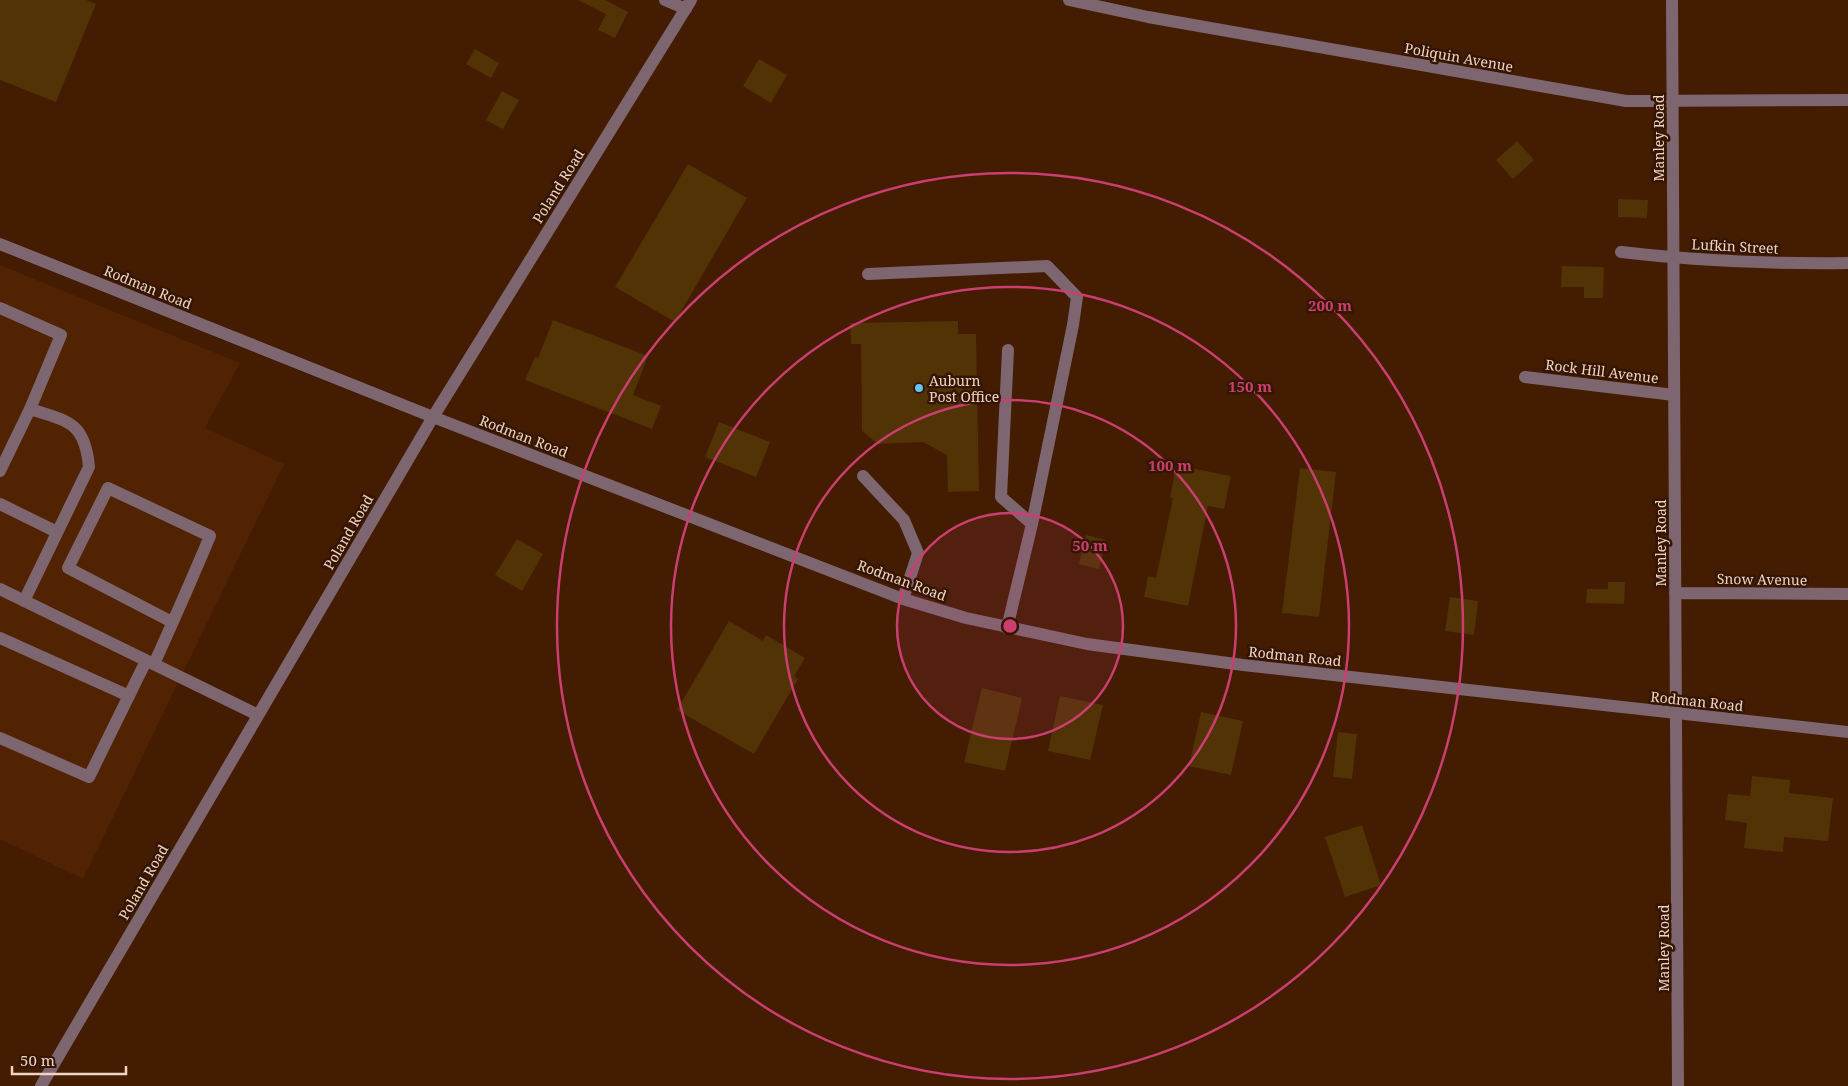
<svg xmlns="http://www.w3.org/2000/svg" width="1848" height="1086" font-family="'Noto Serif',serif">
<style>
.built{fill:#512302}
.building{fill:#513306}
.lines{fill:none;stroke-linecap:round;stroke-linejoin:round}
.minor{stroke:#7d6670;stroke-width:12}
.ring{fill:none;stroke:#cb3e70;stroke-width:2.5}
.poi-dot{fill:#66c4ef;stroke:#341603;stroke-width:2}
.labels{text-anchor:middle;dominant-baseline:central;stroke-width:5;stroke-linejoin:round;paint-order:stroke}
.street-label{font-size:14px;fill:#efd4c6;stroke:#341603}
.poi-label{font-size:14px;fill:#efd4c6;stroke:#341603;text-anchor:start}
.centre{fill:#cb3e70;stroke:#341603;stroke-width:2.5}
.ring-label{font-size:15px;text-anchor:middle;font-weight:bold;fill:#cb3e70;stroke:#341603;stroke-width:5;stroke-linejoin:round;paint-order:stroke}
</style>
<rect width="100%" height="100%" fill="#431c02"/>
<path class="built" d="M0,265L240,363L205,428L284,464L83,879L0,839Z"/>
<path class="building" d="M0,0H86L96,4L56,102L0,80Z
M578,0H605L628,12L615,38L598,30L606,14Z
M475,49L499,63L491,78L466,64Z
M759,59L787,75L771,103L743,86Z
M502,91L519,100L503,129L486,120Z
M1517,141L1534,160L1513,179L1496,160Z
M688,164L747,198L675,322L615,287Z
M1618,199L1648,200L1647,218L1618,217Z
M1562,266L1604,267L1603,298H1584V287H1561Z
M553,320L648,356L633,395L661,406L652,429L525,380L535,357L538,358Z
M958,321V334H976L979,491L948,492L947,455L923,442L878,444L862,431L861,344H851L850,323Z
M719,422L770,442L756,477L705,457Z
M1176,465L1231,476L1224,509L1208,506L1188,606L1144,597L1148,576L1156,578L1173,498H1170Z
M1300,468L1336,472L1319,617L1282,613Z
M1086,535L1106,540L1099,569L1079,564Z
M517,539L543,554L522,591L495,575Z
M1608,582H1625L1624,604L1586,603L1587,589H1608Z
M1450,597L1478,601L1474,635L1445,631Z
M729,621L763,641L766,635L805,658L794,676L798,679L754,754L677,710Z
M982,688L1022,698L1005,771L964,762Z
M1060,696L1103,705L1090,760L1048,751Z
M1201,712L1243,721L1231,775L1189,766Z
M1338,732L1357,734L1352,779L1333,777Z
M1752,776L1790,780L1789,793L1833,798L1828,841L1784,837L1783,852L1744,848L1747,823L1725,820L1728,794L1750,796Z
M1362,825L1381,885L1345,897L1325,837Z"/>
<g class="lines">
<path class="minor" d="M665,0L686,9
M1069,0L1148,17L1626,101L1848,100
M1672,0L1678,1086
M0,244L433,417L903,599L966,618L1087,644L1243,665L1848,732
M1621,252C1697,261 1772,264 1848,263
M868,274L1047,266L1077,297L1073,325L1032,524L1007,628
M0,308L61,335L30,409
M1008,350L1001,497L1032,524
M1525,377L1674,395
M0,471L30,409C68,421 85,422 89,467L24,601
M863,476L904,520L918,553L903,599
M0,504L57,532
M0,589L258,715
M1675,593L1848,594
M0,638L129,696
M154,664C173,622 192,579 210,536L108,488L68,568L172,622
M0,738L89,777L146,661
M41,1086L433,417L691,0"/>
</g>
<circle cx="1010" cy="626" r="113" fill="#cb3e70" fill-opacity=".12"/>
<g class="ring">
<circle cx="1010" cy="626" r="113"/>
<circle cx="1010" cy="626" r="226"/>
<circle cx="1010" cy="626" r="339"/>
<circle cx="1010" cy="626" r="453"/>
</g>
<circle class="poi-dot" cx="919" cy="388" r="5"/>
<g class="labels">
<g class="street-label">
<text transform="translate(1459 57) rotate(10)">Poliquin Avenue</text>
<text transform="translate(1658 138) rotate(-90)">Manley Road</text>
<text transform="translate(558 186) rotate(-58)">Poland Road</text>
<text transform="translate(1735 246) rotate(3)">Lufkin Street</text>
<text transform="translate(148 287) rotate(22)">Rodman Road</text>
<text transform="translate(1602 371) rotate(7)">Rock Hill Avenue</text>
<text transform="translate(524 436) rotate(21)">Rodman Road</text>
<text transform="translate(348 532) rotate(-60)">Poland Road</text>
<text transform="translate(1660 543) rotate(-90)">Manley Road</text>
<text transform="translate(1762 579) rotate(1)">Snow Avenue</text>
<text transform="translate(902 580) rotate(20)">Rodman Road</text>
<text transform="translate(1295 656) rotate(6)">Rodman Road</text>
<text transform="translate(1697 701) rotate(6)">Rodman Road</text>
<text transform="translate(143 882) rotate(-60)">Poland Road</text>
<text transform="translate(1663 948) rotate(-90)">Manley Road</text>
</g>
<g class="poi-label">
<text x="929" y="380">Auburn<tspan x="929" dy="16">Post Office</tspan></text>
</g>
</g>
<circle cx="1010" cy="626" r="8" class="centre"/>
<g class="ring-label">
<text x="1330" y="311">200 m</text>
<text x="1250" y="392">150 m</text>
<text x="1170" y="471">100 m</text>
<text x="1090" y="551">50 m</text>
</g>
<path d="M12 1066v8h114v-8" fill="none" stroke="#efd4c6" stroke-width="2.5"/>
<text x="20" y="1066" font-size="15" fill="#efd4c6" stroke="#341603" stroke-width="4" paint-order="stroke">50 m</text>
</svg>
